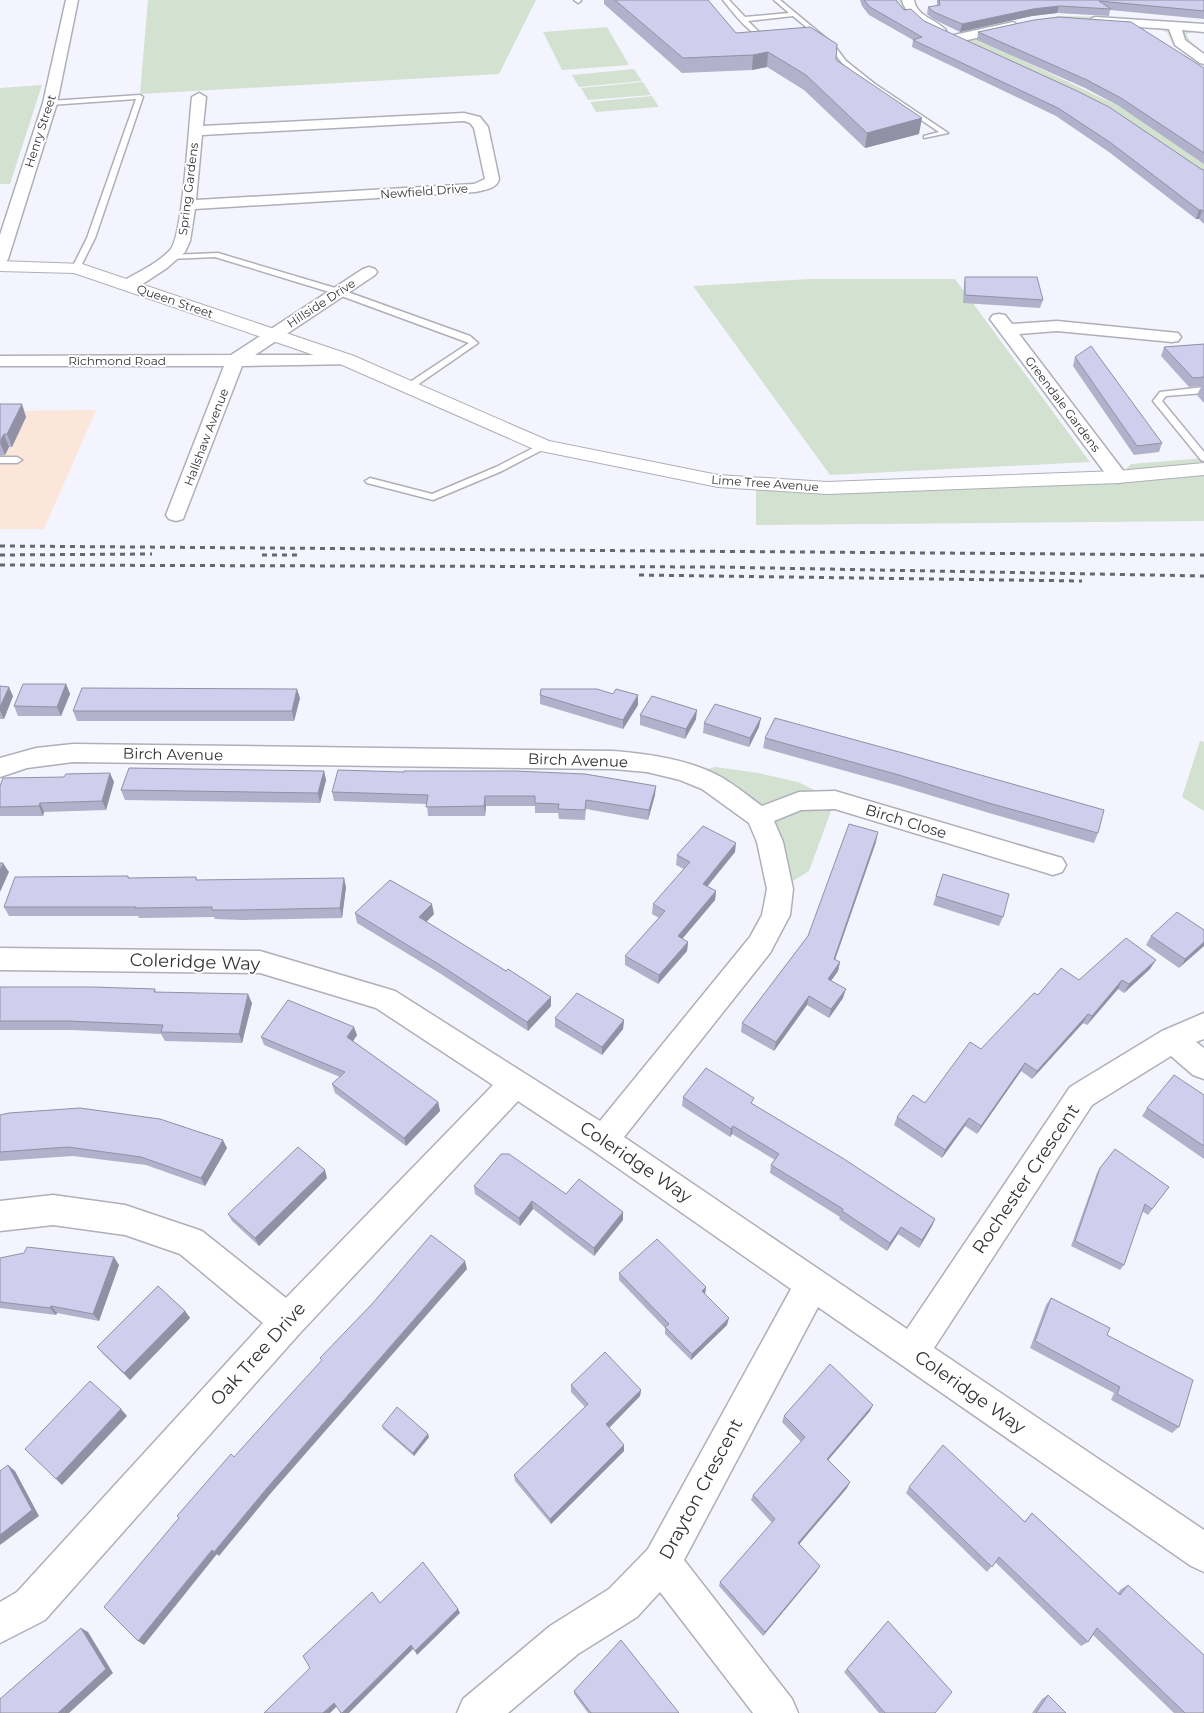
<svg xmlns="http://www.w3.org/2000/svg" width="1204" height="1713" font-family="Montserrat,sans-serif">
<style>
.industrial{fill:#fce6d9}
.green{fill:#d2e1d0}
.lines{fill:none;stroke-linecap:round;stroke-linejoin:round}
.service-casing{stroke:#afafba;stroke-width:3}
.minor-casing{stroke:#afafba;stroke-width:3}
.tertiary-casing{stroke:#afafba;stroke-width:2}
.service{fill:#fff;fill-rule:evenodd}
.minor{fill:#fff;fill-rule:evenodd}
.tertiary{fill:#fff;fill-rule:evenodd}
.rail{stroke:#67676e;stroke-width:3;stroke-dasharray:5 5;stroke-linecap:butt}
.wall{fill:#b2b1cb}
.shaded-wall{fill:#9190a5}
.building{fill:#cfceec;stroke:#9190a5}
.labels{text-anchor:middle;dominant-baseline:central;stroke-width:4;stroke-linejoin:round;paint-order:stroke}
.far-street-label{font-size:12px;fill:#323237;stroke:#fff}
.street-label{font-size:15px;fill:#323237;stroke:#fff}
.near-street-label{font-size:18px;fill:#323237;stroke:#fff}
</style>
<rect width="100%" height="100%" fill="#f4f4fe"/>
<path class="industrial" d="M96,410L44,529H0V411Z"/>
<path class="green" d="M148,0H536L499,74L140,94Z
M898,0H908L917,15L958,38L1057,19L1056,16L1113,17L1204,24L1200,30L1186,34L1190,41L1204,53V66L1173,44L1167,32L1153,27L1132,24L1020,59L1133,113L1204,163V181L907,14Z
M607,27L629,65L562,70L543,32Z
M634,69L642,81L579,87L572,75Z
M643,82L651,95L588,100L581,88Z
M42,85L10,184H0V88Z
M652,96L659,107L596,112L590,102Z
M810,279H955L1090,462L830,475L693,286Z
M1204,458V521L756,525V483L1118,477L1131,464Z
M1200,741L1204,742V811L1182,797Z
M716,767L758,773L798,782L835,800L809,871L780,889L759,817L686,773Z"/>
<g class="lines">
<defs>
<path id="service" d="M574,0H580L581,1L578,3Z
M723,0H729L745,17L789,13L774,0H780L833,44L846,61L875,84L948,133L924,138V136L939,132L871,86L842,63L829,46L793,16L748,21L760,33L773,37C756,45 733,12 723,0Z
M140,95L143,97L95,238L80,268L73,270L72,268L87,238L136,99L50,105L47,103L50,101Z
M218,253L342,290L470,336L478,343L410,390H404V386L469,343L336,294L215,257L170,259L166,257L170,255Z
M1204,387V393L1166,396L1162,401L1204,452V461L1201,460L1153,401L1160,392Z
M543,443L546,444V448L502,471L433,500L367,483L365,481L370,478L432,494L496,467Z
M0,457H17L22,460L17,463H0Z"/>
<path id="minor" d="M66,0H78L57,103L8,259L6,262L0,264V235L43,103Z
M902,0H914C916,16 937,20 946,30L944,33C930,36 904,13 902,0Z
M1096,17L1204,24V32L1182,30L1185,40L1204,54V64L1200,63L1175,45L1169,29L1092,24L1090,21L1092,18Z
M1013,22L1019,26L1017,29L958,42L952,38L954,35Z
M199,93L206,97L203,126L464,113L480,117L488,127L499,179C497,189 484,190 475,192L195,209L190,241L185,252L167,268L135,289H123L121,285L123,281C138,272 159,263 171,249C183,233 189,123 192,97ZM464,121L470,123L474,128L485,179L474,184L196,200L202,135Z
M369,267L375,269L377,272L375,275L255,355H347L353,356L356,360L353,364L242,366L183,519L176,521L169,519L166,515L224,366H0V356L231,355L363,269Z
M999,314L1005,315L1012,324L1057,321L1178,333L1181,337L1178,341L1172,342L1057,331L1019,334L1125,473L1128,477L1125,481L1118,483L1111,481L990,319L993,315Z
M73,744L613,751C648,754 689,759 721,777C735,785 748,796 762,806L799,792L835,791L1062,858L1066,865L1062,872L1053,875L835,809L801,810L774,821L783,842L793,889L790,915L770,953L624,1137L907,1329L1070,1087L1162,1031L1204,1013V1039L1196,1042L1204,1048V1079L1193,1075L1171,1056L1092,1105L934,1348L1204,1530V1572L1191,1566L818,1307L684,1560L792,1699L798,1713H753L660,1592L637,1617L578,1654L508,1713H457L463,1699L550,1626L609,1589L648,1549L791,1289L592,1150L518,1101L300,1333L45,1620L0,1643V1602L17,1592L263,1323L180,1254L125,1235L53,1225L0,1231V1201L53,1195L125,1205L202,1231L286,1298L493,1085L376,1008L260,973L0,970V948L260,951L395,991L600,1121L750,937L762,915L767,889L757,842L749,823L702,789L680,780L647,772L613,769L73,762L27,768L0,777V758L36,748Z"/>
<path id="tertiary" d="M0,261L82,264L354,356L549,441L718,475L827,482L1118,471L1204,463V475L1118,483L827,494L718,487L536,450L340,364L74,273L0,271Z"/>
</defs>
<use href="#service" class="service-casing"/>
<use href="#minor" class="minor-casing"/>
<use href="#tertiary" class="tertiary-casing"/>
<use href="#service" class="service"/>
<use href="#minor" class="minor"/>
<use href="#tertiary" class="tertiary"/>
<path class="rail" d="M0,546L1204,555
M0,555L152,554
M262,555H297
M0,565L715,567L1204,576
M639,575L1082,581"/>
</g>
<path class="wall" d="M604,0H708L736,33L836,60L919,134L865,148L804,90L767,67L752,70L682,73L604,4Z
M860,0H896L904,10L1201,169L1204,170V224L1199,219H1196L1109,152L1056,116L912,47L913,40L869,15L862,6Z
M937,0H1204V19L1110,10L1109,16L1057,13L1032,16L960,32L933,19L927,14L928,7L937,6Z
M978,32L1204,68V164L1119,106L1085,88L977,40Z
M965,277L1043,300L1040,308L963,303L964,284Z
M1204,344V386L1189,387L1161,356L1164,347Z
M1075,357L1162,443L1159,452L1134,455L1073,366Z
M1204,386V403L1197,395L1201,387Z
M0,404L26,417L12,447H9L5,455L0,456Z
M66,684L70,694L61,716H18L14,706Z
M0,686L13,696L4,719H0Z
M540,695L638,705L623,729L540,704Z
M300,698L294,721H77L73,711Z
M640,715L696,719L685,739L640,725Z
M775,718L1098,833L1094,843L989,813L896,785L763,748L765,738Z
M704,723L759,727L749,747L703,733Z
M324,771L326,780L320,803L125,800L121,790Z
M114,782L106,810L44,812L43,816H0V786Z
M332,792L655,795L648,820L586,809L585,820L559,819L558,813H535V806H486L485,816H428L427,804L334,801Z
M876,842L835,960L840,962L838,971L831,981L843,998L829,1018L807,1005L774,1051L741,1032L742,1023L808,936Z
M735,852L707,886L716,891L715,900L682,939L688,942L687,951L658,984L625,965V956L659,918L652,914L653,904L684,869L676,865L677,855Z
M943,874L1003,917L999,926L933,905Z
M128,876L129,878L196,877L197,880L346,887L342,918L242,920L215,919L214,917L139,918L138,916H9L4,907Z
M355,913L434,914L426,922L506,971L551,997V1006L528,1031L441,974L357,923Z
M1204,930L1179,968L1146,945L1151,936Z
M1150,969L1124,993L1118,989L1087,1025L1083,1023L1032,1079L1021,1071L977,1134L965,1126L942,1158L894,1125L897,1117L925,1103L981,1049L1038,995L1079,980Z
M0,987L155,989L156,992L252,1003L242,1043L165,1041L161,1034L73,1030H0Z
M555,1018L624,1020L623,1029L602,1055L555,1027Z
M357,1035L353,1041L438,1102L440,1111L406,1146L335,1093L332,1084L340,1077L264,1045L261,1037Z
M1204,1095V1159L1142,1116L1147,1108Z
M683,1097L753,1104L935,1219L932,1226L919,1248L898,1234L887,1251L839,1219L840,1217L770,1173L771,1165L775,1160L732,1134L730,1137L682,1106Z
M0,1115L227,1148L205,1186L146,1165L73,1156L0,1161Z
M1100,1168L1169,1187L1148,1215L1142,1211L1124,1265L1120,1270L1071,1246L1097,1173Z
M327,1178L259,1246L232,1221L228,1214Z
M474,1186L566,1194L623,1220L594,1256L533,1209L520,1226L475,1194Z
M0,1258L119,1265L99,1321L57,1313L56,1315L0,1308Z
M619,1273L706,1287L705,1294L727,1325L691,1360L665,1334V1328L619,1280Z
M1051,1298L1107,1335L1179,1427L1172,1433L1111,1400L1114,1393L1030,1348L1046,1305Z
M185,1311L190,1318L130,1380L103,1354L97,1347Z
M571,1385L641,1390L640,1396L609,1428L624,1445V1451L551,1524L515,1481L514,1475L585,1407L571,1392Z
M870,1411L828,1460L847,1488L799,1544L817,1571L763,1636L719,1586L720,1582L772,1523L751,1500L753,1495L801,1442L782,1422L784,1416Z
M382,1426L429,1437L414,1456L383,1429Z
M909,1487L1025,1521L1032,1513L1118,1593L1121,1589L1128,1585L1203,1713H1174L1093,1635L1088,1642L1081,1646L995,1562L987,1572L906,1493Z
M888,1621L935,1713H879L844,1672Z
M574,1691L679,1713H588L574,1694Z
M1048,1695L1066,1713H1032L1042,1699Z"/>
<path class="shaded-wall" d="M1059,6L1057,13L1032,16L960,32L962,24L1033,9Z
M768,52L767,67L752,70L753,55Z
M922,118L919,134L865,148L867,133Z
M1199,210H1202L1199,219H1196Z
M22,404L26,417L12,447L7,434Z
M4,434L9,447L5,455L0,443Z
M66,684L70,694L61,716L57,707Z
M9,687L13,696L4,719L0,711V707Z
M297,689L300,698L294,721L292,711Z
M638,695V705L623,729V720Z
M697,710L696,719L685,739L686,729Z
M761,718L759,727L749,747L750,738Z
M324,771L326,780L320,803L318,793Z
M110,773L114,782L106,810L102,801Z
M656,786L655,795L648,820L649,810Z
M485,796L486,806L485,816L484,806Z
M40,803L44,812L43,816L39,806Z
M878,832L876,842L832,968L834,959Z
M736,843L735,852L702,893L703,884Z
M3,863L9,872L0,892V871Z
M344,878L346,887L342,918L340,908Z
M716,891L715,900L677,945L678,936Z
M432,904L434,914L421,927L419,917Z
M688,942L687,951L658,984L659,975Z
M1204,942V946L1179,968L1185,959Z
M1156,960L1150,969L1124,993L1129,984Z
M840,962L838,971L826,988L828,979Z
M1122,980L1118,989L1087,1025L1092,1016Z
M846,989L843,998L829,1018L831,1009Z
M248,994L252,1003L242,1043L239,1034Z
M809,996L807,1005L774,1051L776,1042Z
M551,997V1006L528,1031L527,1022Z
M1088,1014L1083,1023L1032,1079L1037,1071Z
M624,1020L623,1029L602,1055V1047Z
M354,1027L357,1035L350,1046L347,1037Z
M1025,1063L1021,1071L977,1134L981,1126Z
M438,1102L440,1111L406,1146L404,1138Z
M969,1118L965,1126L942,1158L945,1150Z
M733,1126L732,1134L730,1137L731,1129Z
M223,1140L227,1148L205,1186L201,1178Z
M325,1170L327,1178L259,1246L255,1238Z
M532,1201L533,1209L520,1226L519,1218Z
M623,1212V1220L594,1256V1248Z
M935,1219L932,1226L919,1248L922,1240Z
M901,1227L898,1234L887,1251L890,1243Z
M114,1257L119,1265L99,1321L93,1314Z
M465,1261L467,1269L271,1493L219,1556L214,1552L267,1488Z
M706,1287L705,1294L702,1291Z
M51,1306L57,1313L56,1315L50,1308Z
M185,1311L190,1318L130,1380L124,1373Z
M729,1318L727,1325L691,1360L692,1354Z
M641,1390L640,1396L606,1431V1424Z
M873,1405L870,1411L824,1465L827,1459Z
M121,1409L127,1416L62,1485L56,1479Z
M428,1434L429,1437L414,1456L413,1453Z
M624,1445V1451L551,1524L550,1519Z
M8,1465L15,1471L39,1516L0,1545V1535Z
M850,1482L847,1488L796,1548L798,1543Z
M212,1550L217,1554L144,1645L138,1641Z
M820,1566L817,1571L763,1636L765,1632Z
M458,1609L460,1613L417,1655L415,1651Z
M81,1628L88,1632L113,1673L69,1713H58Z
M411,1645L413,1649L349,1713H342Z
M334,1703L337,1706L330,1713H323Z"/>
<path class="building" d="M615,0H708L736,33L810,27L837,44L836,60L922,118L867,133L806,75L768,52L753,55L683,58Z
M864,0H896L904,10L911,9L924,21L1075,90L1109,107L1201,169L1204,170V212L1202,210H1199L1111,143L1058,108L913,40L922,37L870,7Z
M939,0H1204V11L1099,1L1111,9L1059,6L1033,9L962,24L934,12L928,7L940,5Z
M1059,17L1131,22L1204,68V153L1121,98L1087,80L978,32L1034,20Z
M965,277H1037L1043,300L965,295Z
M1204,344V377L1193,378L1164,347Z
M1091,346L1162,443L1137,446L1075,357Z
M0,404H22L7,434H4L0,441Z
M23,684H66L57,707L14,706Z
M0,686L9,687L0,707Z
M82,688L297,689L292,711H73Z
M541,689H597L613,694L616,689L638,695L623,720L540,695Z
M652,696L697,710L686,729L640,715Z
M715,704L761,718L750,738L704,723Z
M775,718L903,753L1104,810L1098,833L992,804L899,775L765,738Z
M129,768L324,771L318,793L121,790Z
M338,770L404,772V771H515L585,774L656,786L649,810L586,800L585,810L558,809L559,804L535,803V796H485L484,806L426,807L428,795L332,792Z
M110,773L102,801L40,803L39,806L0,807V786L3,778L64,777L66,774Z
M849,824L878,832L834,959L840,962L828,979L846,989L831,1009L809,996L776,1042L742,1023L808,936Z
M703,826L736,843L703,884L716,891L678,936L688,942L659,975L625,956L665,911L653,904L690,862L677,855Z
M0,863H3L0,871Z
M943,874L1009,894L1003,917L936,896Z
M128,876V878L196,877V880L344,878L340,908L239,910H212V907L135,908L136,907H4L15,877Z
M390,880L432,904L419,917L506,971L508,969L551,997L527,1022L440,965L355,913Z
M1177,912L1204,930V942L1185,959L1151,936Z
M1126,938L1156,960L1129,984L1122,980L1092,1016L1088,1014L1037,1071L1025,1063L981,1126L969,1118L945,1150L897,1117L913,1095L925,1103L970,1042L981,1049L1034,993L1038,995L1061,968L1079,980Z
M0,987H93L155,989L154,992L248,994L239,1034L161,1032L163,1025L68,1021H0Z
M577,993L624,1020L602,1047L555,1018Z
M288,1000L354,1027L347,1037L438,1102L404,1138L332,1084L345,1072L261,1037Z
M706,1068L754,1098L751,1103L844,1159L935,1219L922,1240L901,1227L890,1243L842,1211L843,1209L771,1165L779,1154L733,1126L731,1129L683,1097Z
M1174,1075L1204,1095V1146L1147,1108Z
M80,1108L160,1119L223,1140L201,1178L141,1157L68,1147L0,1152V1115L9,1113Z
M298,1147L325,1170L255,1238L228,1214Z
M1115,1149L1169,1187L1152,1209L1145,1204L1124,1265L1075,1241L1100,1168Z
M501,1154H509L566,1194L579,1179L623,1212L594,1248L532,1201L519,1218L474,1186Z
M431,1235L465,1261L267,1488L214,1552L212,1550L138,1641L104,1607L179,1518L177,1516L231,1454L234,1457L280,1406L322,1360L320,1358L372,1304Z
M657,1239L706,1287L702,1291L729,1318L692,1354L665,1327L669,1324L619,1273Z
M27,1247L114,1257L93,1314L51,1306L50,1308L0,1302V1258L24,1253Z
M158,1286L185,1311L124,1373L97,1347Z
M1051,1298L1110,1328L1107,1335L1193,1380L1179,1427L1117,1394L1120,1387L1035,1341Z
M605,1352L641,1390L606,1424L624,1445L550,1519L514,1475L588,1404L571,1385Z
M830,1364L873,1405L827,1459L850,1482L798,1543L820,1566L765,1632L720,1582L775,1519L753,1495L805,1437L784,1416Z
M90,1381L121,1409L56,1479L25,1449Z
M397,1407L428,1434L413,1453L382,1426Z
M943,1445L1025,1522L1032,1513L1120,1595L1128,1585L1204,1655V1711L1203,1713H1185L1097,1628L1088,1642L999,1557L992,1567L909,1487Z
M8,1465L32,1510L0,1535V1471Z
M423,1562L458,1609L415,1651L411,1645L342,1713H341L334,1703L323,1713H264L310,1668L303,1656L372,1592L380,1603Z
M888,1621L952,1692L935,1713H885L847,1669Z
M81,1628L106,1669L58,1713H0V1699Z
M621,1640L679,1713H591L574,1691Z
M1048,1695L1066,1713H1036Z"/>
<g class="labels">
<g class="far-street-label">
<text transform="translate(40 131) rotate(-72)">Henry Street</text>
<text transform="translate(188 189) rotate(-83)">Spring Gardens</text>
<text transform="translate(424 191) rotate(-4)">Newfield Drive</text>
<text transform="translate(175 301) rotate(19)">Queen Street</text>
<text transform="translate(321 303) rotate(-33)">Hillside Drive</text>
<text x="117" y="360">Richmond Road</text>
<text transform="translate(1063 404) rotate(53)">Greendale Gardens</text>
<text transform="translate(206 437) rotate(-69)">Hallshaw Avenue</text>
<text transform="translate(765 483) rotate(4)">Lime Tree Avenue</text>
</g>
<g class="street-label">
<text transform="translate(173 754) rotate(1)">Birch Avenue</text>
<text transform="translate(578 760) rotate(2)">Birch Avenue</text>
<text transform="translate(906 821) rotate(17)">Birch Close</text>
</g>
<g class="near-street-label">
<text transform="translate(195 962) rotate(2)">Coleridge Way</text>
<text transform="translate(636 1162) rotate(34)">Coleridge Way</text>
<text transform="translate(1026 1179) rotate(-56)">Rochester Crescent</text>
<text transform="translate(258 1354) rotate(-48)">Oak Tree Drive</text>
<text transform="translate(970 1392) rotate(35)">Coleridge Way</text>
<text transform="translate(701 1489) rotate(-62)">Drayton Crescent</text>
</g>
</g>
</svg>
